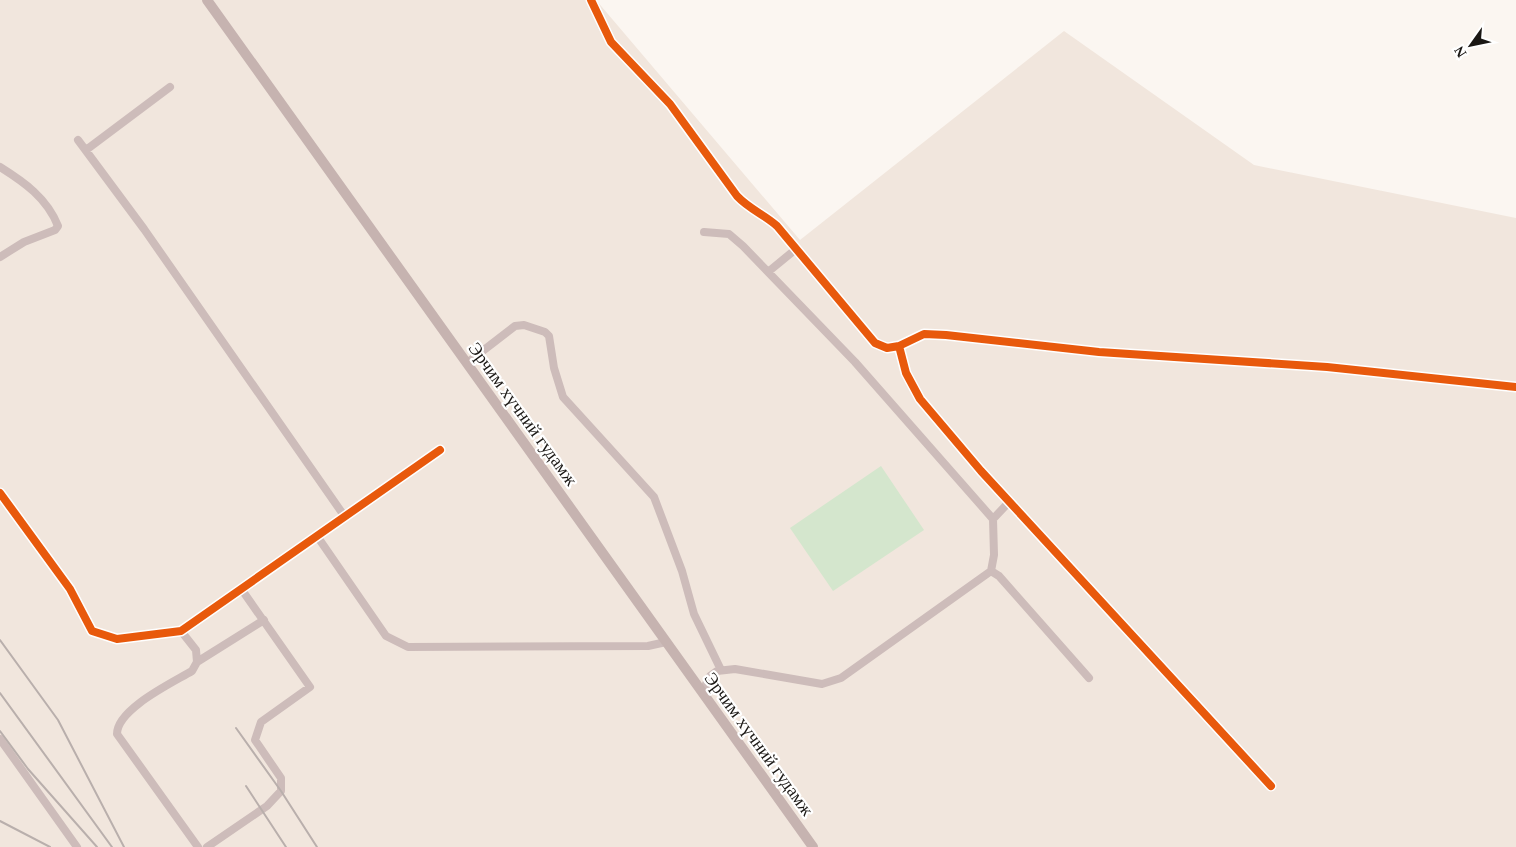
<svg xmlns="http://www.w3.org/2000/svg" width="1516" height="847" font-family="'Times New Roman',serif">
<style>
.built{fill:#f1e6dd}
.green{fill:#d4e6cd}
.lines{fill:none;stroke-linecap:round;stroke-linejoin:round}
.minor{stroke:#cdbcba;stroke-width:8}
.major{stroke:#c6b3b0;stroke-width:10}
.rail{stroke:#b9afac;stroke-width:2}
.cycleway-casing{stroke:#fff;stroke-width:11}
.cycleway{stroke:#e8590c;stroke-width:8}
.labels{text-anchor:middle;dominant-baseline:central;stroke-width:4.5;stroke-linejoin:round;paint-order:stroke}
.street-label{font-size:18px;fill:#1a1714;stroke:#fff}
</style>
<rect width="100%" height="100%" fill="#fbf6f1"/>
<path class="built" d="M0,0H596L800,240L1064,31L1254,165L1516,218V847H0Z"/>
<path class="green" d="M881,466L924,530L833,591L790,528Z"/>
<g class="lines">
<path class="minor" d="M591,0L611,42L670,104L737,196C749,209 765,215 777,226L875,343L887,348L899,346L906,373L920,399L981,471L1271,786
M78,140L144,229L345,517
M86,150L170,87
M0,167C24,182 47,198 58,226L55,230L24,242L0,257
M704,232L729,234L743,246L855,362L993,519
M768,272L796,249
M899,346L924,334L946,335L1099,352L1327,367L1516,387
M467,363L515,326L524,325L545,332L549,336L554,368L563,397L654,497L682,571L694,614L721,670
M0,493L70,589L92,631L117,639L181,631L440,450
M317,536L386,636L408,647L648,646L666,642
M991,571L999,576L1089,678
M181,631L196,650L197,662L192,671C172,683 117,709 117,734L198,847
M197,662L264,620
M706,698V684L710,676L717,671L735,669L822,684L841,678L991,571L994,555L993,519L1010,501
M0,739L77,847
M207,847L267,806L281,791V778L255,740L261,722L310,687L242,590"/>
<path class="major" d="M207,0L813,847"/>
<path class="rail" d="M0,640L58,720L124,847
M0,693L112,847
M236,728L281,791L317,847
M0,731L28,769L97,847
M246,786L286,847
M0,821L50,847"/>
<defs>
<path id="cycleway" d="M591,0L611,42L670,104L737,196C749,209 765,215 777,226L875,343L887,348L899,346L906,373L920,399L981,471L1271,786
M899,346L924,334L946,335L1099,352L1327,367L1516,387
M0,493L70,589L92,631L117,639L181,631L440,450"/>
</defs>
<use href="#cycleway" class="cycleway-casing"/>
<use href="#cycleway" class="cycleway"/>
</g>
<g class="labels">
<g class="street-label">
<text transform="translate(523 414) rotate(54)">Эрчим хүчний гудамж</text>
<text transform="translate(759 744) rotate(54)">Эрчим хүчний гудамж</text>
</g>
</g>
<g transform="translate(1471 45) rotate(237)" stroke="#ffffff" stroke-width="4" paint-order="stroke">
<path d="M0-4L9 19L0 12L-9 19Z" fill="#1a1714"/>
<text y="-8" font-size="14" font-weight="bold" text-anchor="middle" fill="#1a1714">N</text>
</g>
</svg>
